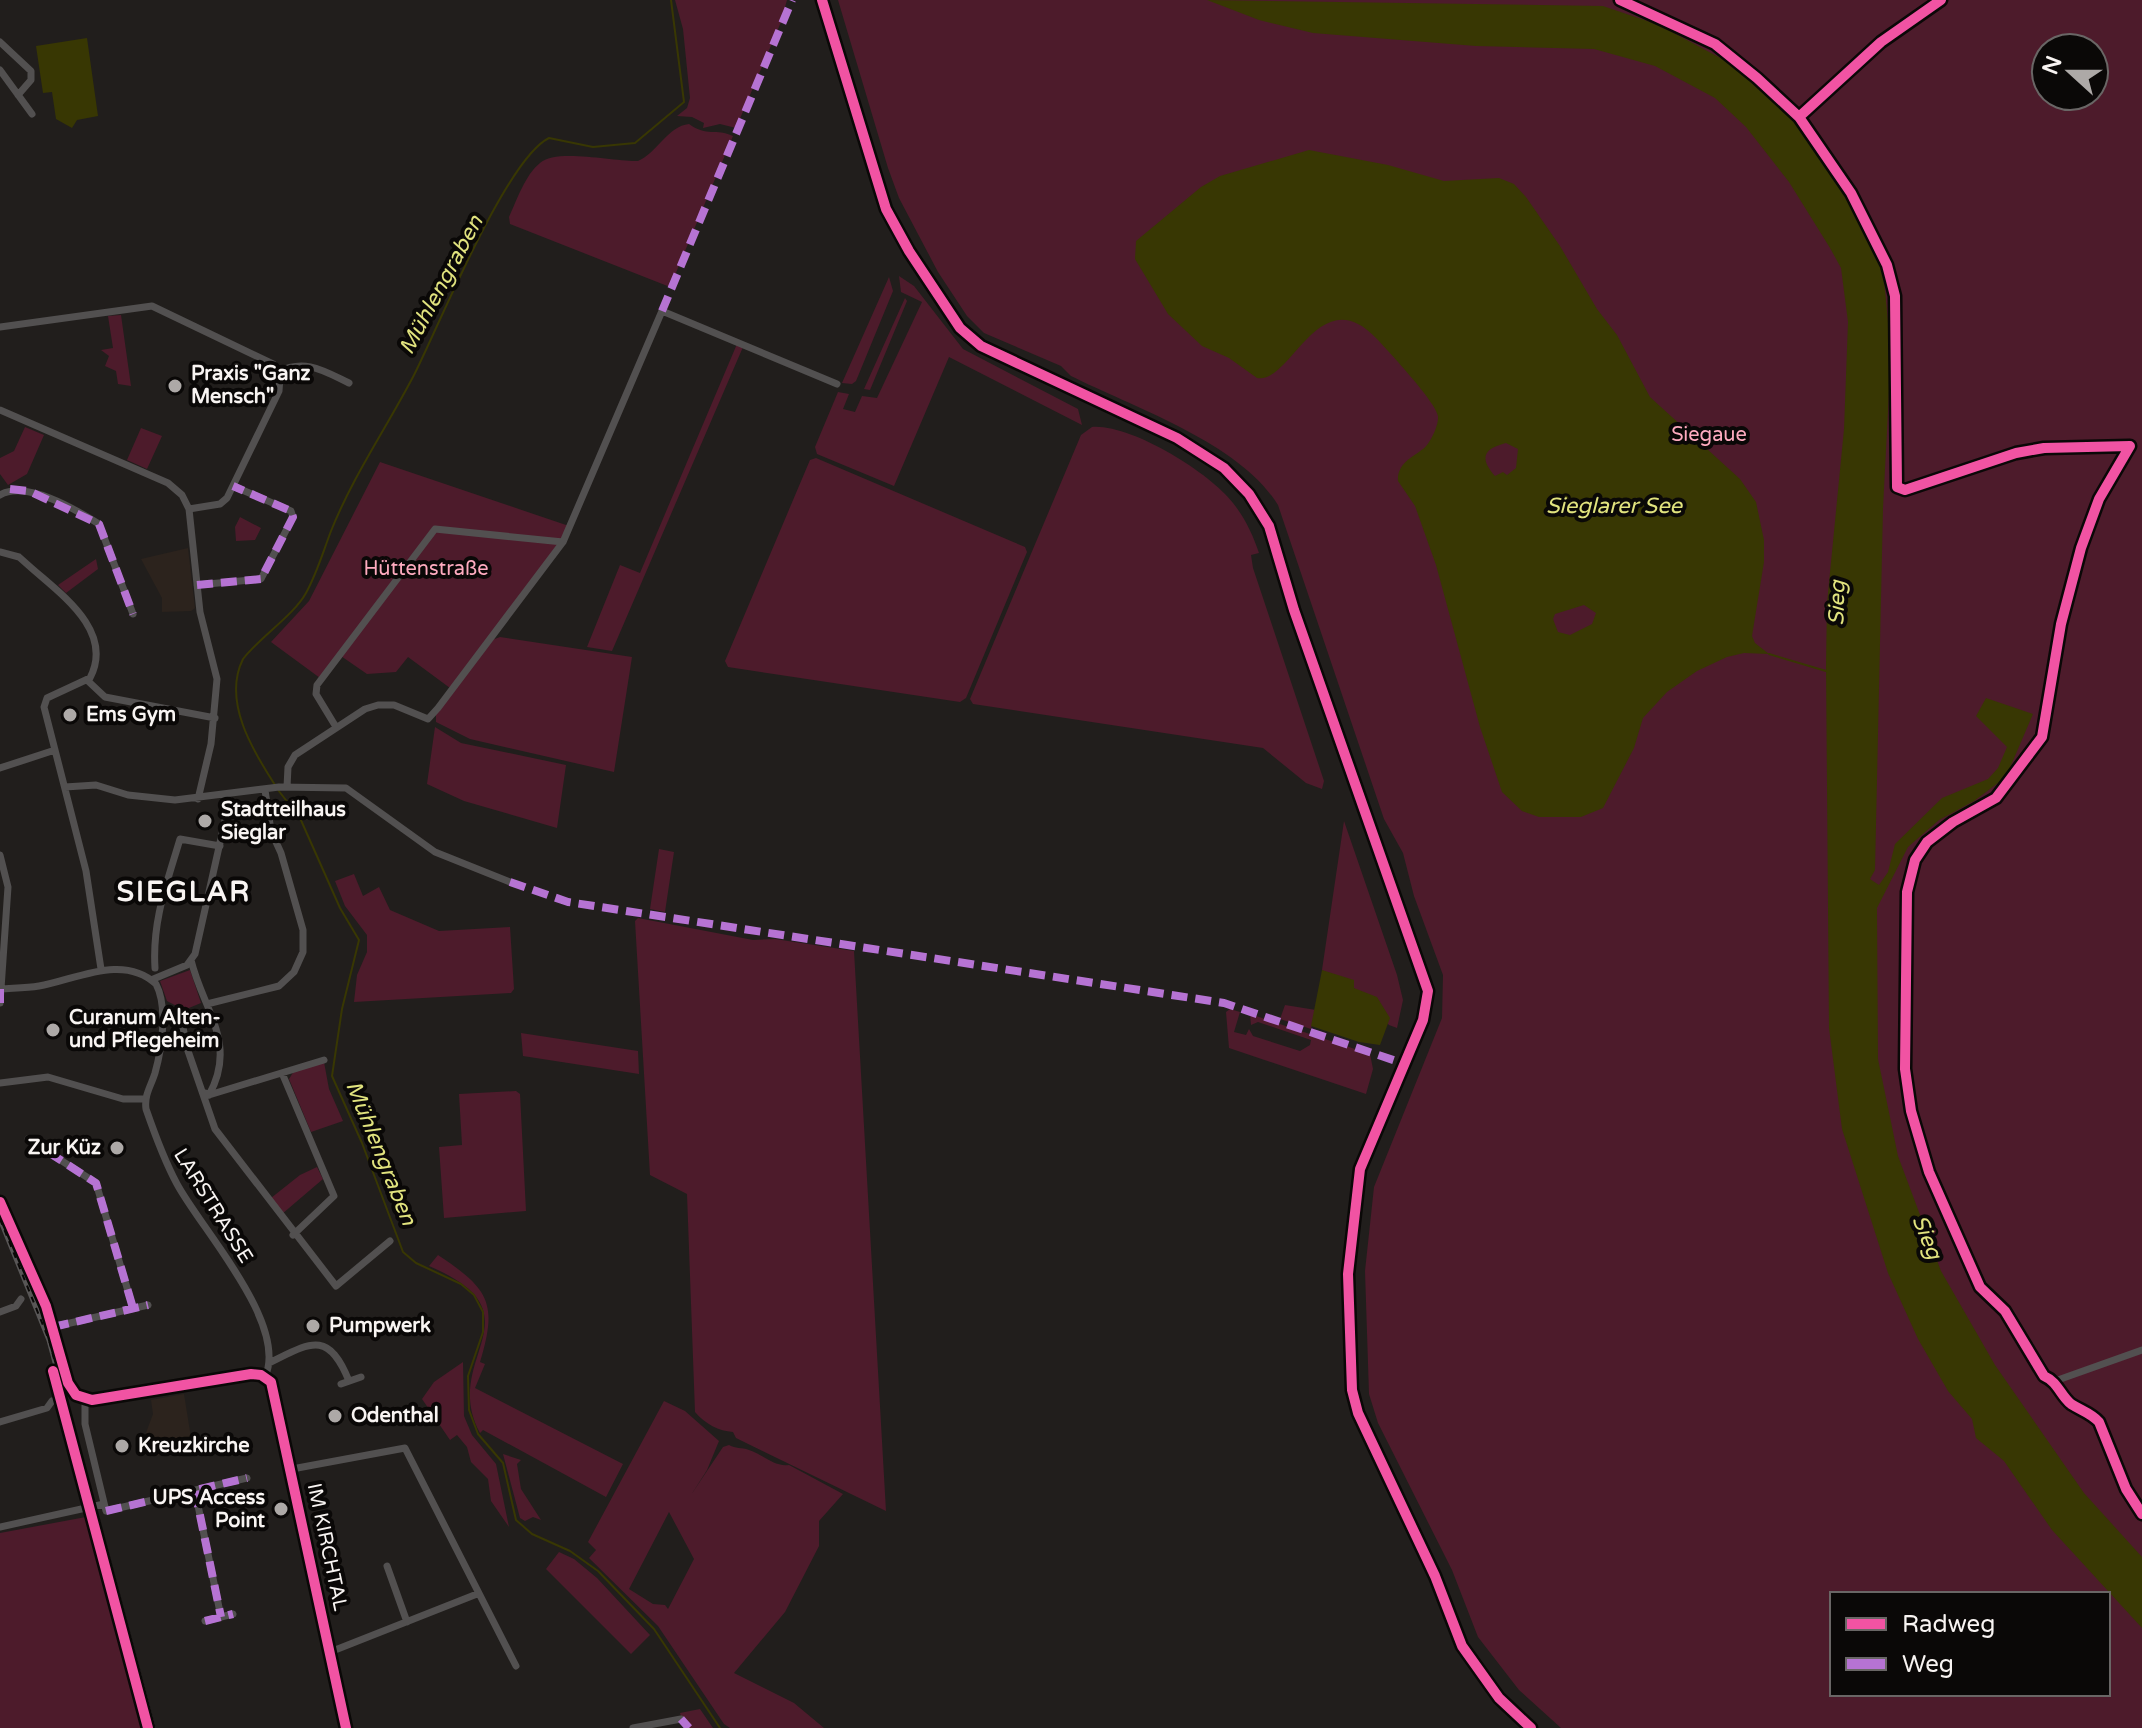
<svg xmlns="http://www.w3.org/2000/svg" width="2142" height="1728" font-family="'Varela Round',sans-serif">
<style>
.built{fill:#2c231d}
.green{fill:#4d1b2b;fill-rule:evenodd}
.water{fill:#383703;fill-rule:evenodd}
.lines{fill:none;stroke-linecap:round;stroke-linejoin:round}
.stream{stroke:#383703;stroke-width:2}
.minor{stroke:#525050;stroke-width:7}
.rail-casing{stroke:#585656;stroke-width:5}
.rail{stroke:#0a0807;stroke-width:2;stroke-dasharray:6;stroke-linecap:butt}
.quiet{stroke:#b673d3;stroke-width:8;stroke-dasharray:16 8;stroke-linecap:butt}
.cycleway-casing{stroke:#0a0807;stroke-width:15}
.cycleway{stroke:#f153a3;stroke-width:10}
.poi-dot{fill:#ada9a7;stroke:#0a0807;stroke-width:3}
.labels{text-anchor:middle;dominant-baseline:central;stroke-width:8;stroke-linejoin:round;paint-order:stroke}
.poi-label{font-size:20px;font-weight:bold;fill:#f8f4f2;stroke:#0a0807;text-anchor:start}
.park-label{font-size:20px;fill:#feabbf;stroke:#0a0807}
.street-label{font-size:20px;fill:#f8f4f2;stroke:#0a0807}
.water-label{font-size:22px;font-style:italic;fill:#e1e37e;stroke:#0a0807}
.district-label{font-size:28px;font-weight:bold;letter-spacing:2px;fill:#f8f4f2;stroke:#0a0807}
</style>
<rect width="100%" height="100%" fill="#211e1c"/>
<path class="built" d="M188,548L195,608L191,611L162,612V598L141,559Z
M184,1394L193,1450L154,1456L141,1446L153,1414L151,1400Z"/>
<path class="green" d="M675,0H787L781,22L736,128L720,124L703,128L704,123L692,117L677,116L687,108L690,98L683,29Z
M838,0H2142V1728H1561L1519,1690L1478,1637L1452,1570L1378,1423L1369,1394L1365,1271L1374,1187L1442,1018L1443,975L1414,896L1403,853L1384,819L1278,505C1240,443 1135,408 1071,376L1061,366L984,333L967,316L938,272L899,198L888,168ZM2046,48H2094V96H2046ZM1832,1594H2108V1694H1832Z
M689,124C707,137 716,128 733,136L670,287L510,224L509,217C517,200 525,175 540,163C556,148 615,162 638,161C657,153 668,126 689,124Z
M899,276L914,286L963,349L1078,409L1082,425L949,357L894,486L817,454L815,447L838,392L849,394L843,409L855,412L862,396L877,398L922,302L901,292Z
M889,277L893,291L856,381L852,384L842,383Z
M905,298L907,301L870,390L864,389Z
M121,315L131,386L118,384L116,371L105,366L109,356L101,350L113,348L108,316Z
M737,344L743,347L612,651L587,647L620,565L640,573Z
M25,427L44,435L27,474L8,485L0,474V458L14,451Z
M1092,427C1131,424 1209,472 1233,503C1245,518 1253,535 1259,553L1251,555L1253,568L1324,781L1322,789L1306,783L1263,748L973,704L970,699L1081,435Z
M141,428L162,436L147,469L127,460Z
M816,458L1025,547L1027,552L966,698L960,702L728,667L725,661L810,460Z
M380,462L569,526L555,551L450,688L408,657L396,672L367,674L338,654L320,678L271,642L309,601Z
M240,517L261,528L255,540L236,541L235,527Z
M96,559L98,569L66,593L58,585Z
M500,637L632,657L614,772L470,739L436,722V714L492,640Z
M435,727L461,743L566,765L557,828L464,801L427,784Z
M1344,821L1397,975L1403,1000L1397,1028L1389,1025L1354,988L1322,970Z
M659,849L674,852L665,912L650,909Z
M354,874L363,896L379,887L390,910L439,931L510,927L514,989L511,993L354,1002L357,975L367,952V935L345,906L335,881Z
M638,918L753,940L775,939L854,951L886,1511L736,1438L733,1432C719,1431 705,1424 695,1412L687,1194L650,1175L635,921Z
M190,970L201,1003L184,1010L167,1001L160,981Z
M1285,1005L1316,1010L1311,1029L1280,1019Z
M1230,1009L1240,1012L1234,1032L1246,1035L1249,1029L1253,1036L1300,1051L1310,1045L1311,1040L1258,1022L1251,1025L1250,1014L1370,1054L1373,1069L1366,1094L1229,1048L1226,1012Z
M521,1033L638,1051L639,1074L523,1056Z
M324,1062L329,1089L343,1121L311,1132L289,1079L294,1071Z
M516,1091L520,1094L526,1211L444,1218L439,1147L462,1145L459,1094Z
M317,1167L323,1179L282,1214L271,1198L300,1175Z
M438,1255C489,1289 498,1303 480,1362L485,1364L475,1388L623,1464L606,1497L483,1430L480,1433C439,1358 544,1315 429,1266Z
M463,1362L464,1416L472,1435L496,1464L509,1527L491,1501L488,1479L471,1462L467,1447L457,1435L450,1440L422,1399L434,1382Z
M664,1401L685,1411L719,1441L707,1470L691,1495L723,1447L729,1445C736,1449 741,1447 749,1450C763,1454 773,1467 789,1465L843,1494L819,1521V1546L785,1612L734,1673L794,1703L824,1728H730L724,1724L658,1626L589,1558L596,1550L588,1542ZM669,1512L694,1559L668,1609L665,1605L653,1604L629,1589Z
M503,1454L521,1460L517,1464L521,1489L541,1520L533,1517L525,1521L520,1518Z
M86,1517L91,1520L147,1728H0V1533Z
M559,1552L574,1559L597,1578L650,1635L631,1654L546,1569Z
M700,1709L713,1728H685L680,1713Z"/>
<path class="water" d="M1207,0L1603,6L1659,25L1737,67L1796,120L1840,183L1883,269L1891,353L1883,508L1875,870L1870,879L1879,885L1888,872L1895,844L1942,798L1988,779L1998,768L2007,747L1976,716L1986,698L2033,714L2006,777L1974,801L1939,820L1908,847L1877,908L1878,1059L1898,1156L1941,1271L1995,1365L2084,1493L2142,1557V1628L2052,1530L2004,1461L1976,1438L1972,1419L1948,1391L1918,1339L1888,1273L1842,1129L1829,1028L1826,665L1827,603L1844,429L1848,322L1841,268L1830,248L1789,182L1746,127L1715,98L1655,66L1594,49L1476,46L1313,33L1259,20Z
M87,38L98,116L77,120L72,128L56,119L52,92L43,93L36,46Z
M1309,150L1388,165L1444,181L1499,178L1514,184L1526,197L1560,246L1597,309L1617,335L1650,397L1740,479L1756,502L1764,540V562L1752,636L1755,643L1769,654L1744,653L1727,657L1697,671L1667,692L1643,718L1634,748L1603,808L1581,817H1539L1522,811L1502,792L1480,727L1436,565L1415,506L1398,481C1397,464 1411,458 1423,449C1430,444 1439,425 1438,416C1436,402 1389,352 1377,339C1319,277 1291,385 1257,378L1229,358L1202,346L1168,314L1135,259L1136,241L1201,187L1220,176ZM1506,443L1518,449L1516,468L1507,475L1503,472L1495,476C1480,459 1482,449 1506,443ZM1584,605L1596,613L1592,624L1570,635L1558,632L1553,619L1555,614Z
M1322,970L1354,980V988L1377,997L1390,1018L1380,1045L1359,1042L1311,1026Z"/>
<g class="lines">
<path class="stream" d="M1769,654L1826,671
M275,785C253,751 222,701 243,659C260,637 294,615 306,593C317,573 323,552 331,531C353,476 387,427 414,375C439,326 506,159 549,138L593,147L635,143L684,102L671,0
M278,790L300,818L340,908L359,940L342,1009L332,1076L362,1143L403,1252L416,1263L461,1284L474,1295L483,1312V1332L468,1376L469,1410L478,1434L503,1463L516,1520L532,1534L570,1551L598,1571L654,1629L720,1728"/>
<path class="minor" d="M0,42L31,71V80L18,95
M0,70L32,114
M0,327L152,306L273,364L280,377L279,391L227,498L220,504L189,509
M278,372C305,358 324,371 349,383
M0,410L168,483L182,495L189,509L200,612L217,679L211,744L198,799
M0,495C26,480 75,509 99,524L133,614
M0,552L19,557L28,565C59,593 115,630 90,678L47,698L44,707L86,871L101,969
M197,585L261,579L293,517L291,511L233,486
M88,681L105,697L215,718
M336,727L316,694L317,685L435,529L563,542
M0,768L55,750
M65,787L96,785L128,795L175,800L279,787L346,788L435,852L510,882
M287,787L288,767L295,755L365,709L378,705H394L428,719L438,708L563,542L662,311L837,384
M0,855L8,887L0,1003
M191,960C203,1010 238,1043 209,1095L205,1093
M155,968C152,921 167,883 180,839L220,846
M151,980L187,965L195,954L228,807V794
M0,989C13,988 26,988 39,986C75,980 123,953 156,984C168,1007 162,1048 155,1073C151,1086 144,1095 146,1109C155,1135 164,1160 177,1184C201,1229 289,1324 265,1377
M207,1004L279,986L294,972L303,952V930L281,853L271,831L265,790
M180,1012L187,1048L215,1129L336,1286L390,1241
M282,1073L334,1196L293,1235
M0,1083L48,1077L123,1099H145
M209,1095L324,1060
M28,1139L96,1183L133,1308
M0,1202L46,1306L68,1383L76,1395L92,1400L251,1374L265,1377
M0,1312L16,1306L21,1299
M53,1327L148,1305
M269,1363C310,1343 328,1329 349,1381
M265,1377L271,1382L278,1401L346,1728
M2055,1381L2142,1350
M341,1384L361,1377
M85,1400V1424L106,1511L247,1478
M0,1422L47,1408L52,1401
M292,1469L405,1448L516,1666
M195,1491L221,1617
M0,1527L104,1504
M387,1566L407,1622
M205,1621L233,1614
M330,1652L477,1594
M633,1728L681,1719"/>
<defs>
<path id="rail" d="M0,1219L49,1340L153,1728"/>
</defs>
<use href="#rail" class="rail-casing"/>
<use href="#rail" class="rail"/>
<path class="quiet" d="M662,311L792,0
M10,489L29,491L99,524L133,614
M197,585L261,579L293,517L291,511L233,486
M510,882L568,902L1224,1003L1405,1064
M0,1003V989
M28,1139L96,1183L133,1308
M53,1327L148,1305
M195,1491L221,1617
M106,1511L247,1478
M205,1621L233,1614
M681,1719L689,1728"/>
<defs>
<path id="cycleway" d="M822,0L886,209L909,251L960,328L981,346L1177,438L1224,468L1249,494L1269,526L1294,610L1428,991L1423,1020L1360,1169L1348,1274L1352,1390L1358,1413L1435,1576L1462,1646L1499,1698L1531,1728
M1620,0L1715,44L1757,78L1799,117L1851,193L1887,265L1895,296L1897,487L1905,490L2016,453L2044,448L2130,446L2099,499L2081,548L2061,624L2042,737L1996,798L1953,822L1927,842L1915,860L1907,892L1905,1069L1911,1111L1929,1172L1980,1287L2005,1311L2044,1376C2058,1382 2060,1395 2071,1404C2082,1411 2091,1413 2099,1422L2126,1489L2142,1514
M1799,117L1881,42L1941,0
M0,1202L46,1306L68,1383L76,1395L92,1400L251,1374L261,1375L271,1382L346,1728
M53,1371L148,1728"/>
</defs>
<use href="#cycleway" class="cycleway-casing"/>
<use href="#cycleway" class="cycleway"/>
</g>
<g class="poi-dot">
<circle cx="175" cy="386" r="8"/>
<circle cx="70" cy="715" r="8"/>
<circle cx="205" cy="821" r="8"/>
<circle cx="53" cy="1030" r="8"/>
<circle cx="117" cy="1148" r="8"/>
<circle cx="313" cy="1326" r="8"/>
<circle cx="335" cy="1416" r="8"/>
<circle cx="122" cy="1446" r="8"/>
<circle cx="281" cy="1509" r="8"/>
</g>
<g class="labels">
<g class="poi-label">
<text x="191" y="374">Praxis "Ganz<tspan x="191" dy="23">Mensch"</tspan></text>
<text x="86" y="715">Ems Gym</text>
<text x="221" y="810">Stadtteilhaus<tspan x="221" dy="23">Sieglar</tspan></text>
<text x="69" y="1018">Curanum Alten-<tspan x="69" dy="23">und Pflegeheim</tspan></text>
<text x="101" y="1148" text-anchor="end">Zur Küz</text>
<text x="329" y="1326">Pumpwerk</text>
<text x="351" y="1416">Odenthal</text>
<text x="138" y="1446">Kreuzkirche</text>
<text x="265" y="1498" text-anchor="end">UPS Access<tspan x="265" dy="23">Point</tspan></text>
</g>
<g class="park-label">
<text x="1709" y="435">Siegaue</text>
<text x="426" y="569">Hüttenstraße</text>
</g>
<g class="street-label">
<text transform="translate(213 1206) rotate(58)">LARSTRASSE</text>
<text transform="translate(327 1547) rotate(78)">IM KIRCHTAL</text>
</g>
<g class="water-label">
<text transform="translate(441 285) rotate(-62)">Mühlengraben</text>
<text x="1614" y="506">Sieglarer See</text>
<text transform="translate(1837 603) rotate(-88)">Sieg</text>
<text transform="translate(381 1153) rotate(68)">Mühlengraben</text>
<text transform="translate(1927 1237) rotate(68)">Sieg</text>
</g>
<g class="district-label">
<text x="184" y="892">SIEGLAR</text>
</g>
</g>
<rect x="1830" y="1592" width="280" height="104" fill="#0a0807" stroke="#696665" stroke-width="2"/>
<rect x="1846" y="1618" width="40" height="12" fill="#f153a3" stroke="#696665" stroke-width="2"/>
<text x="1902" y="1632" font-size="24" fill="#f8f4f2">Radweg</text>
<rect x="1846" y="1658" width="40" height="12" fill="#b673d3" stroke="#696665" stroke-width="2"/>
<text x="1902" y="1672" font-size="24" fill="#f8f4f2">Weg</text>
<g transform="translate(2070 72) rotate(291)"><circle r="38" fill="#0a0807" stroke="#696665" stroke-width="2"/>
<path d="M0-6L14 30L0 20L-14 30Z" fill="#ada9a7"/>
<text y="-12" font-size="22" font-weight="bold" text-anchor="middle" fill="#f8f4f2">N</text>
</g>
</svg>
